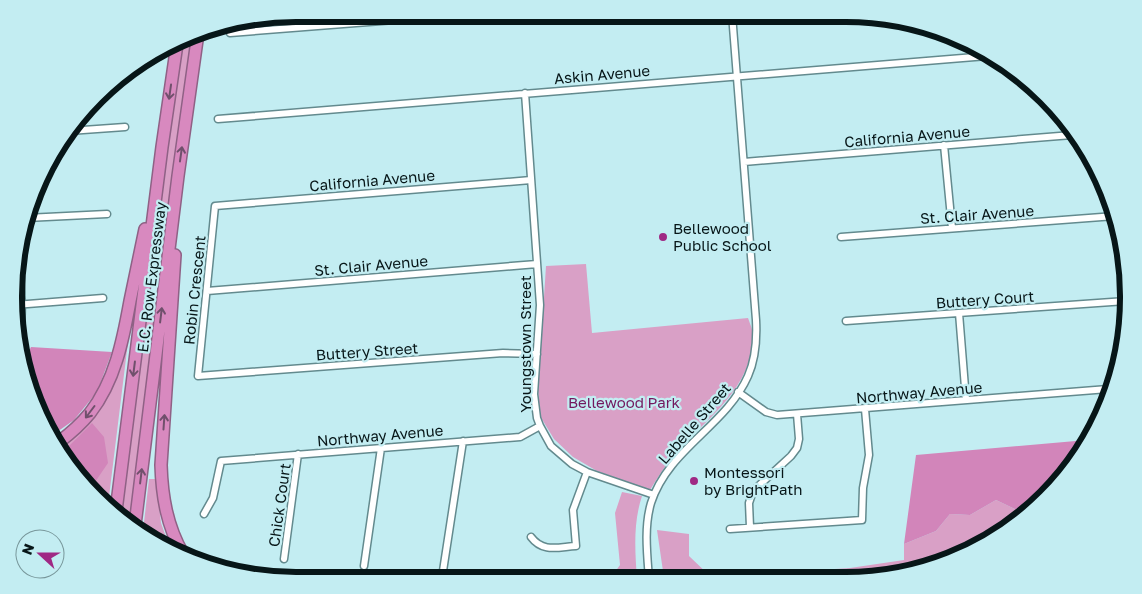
<svg xmlns="http://www.w3.org/2000/svg" width="1142" height="594" font-family="'Golos Text',sans-serif">
<style>
.green{fill:#d9a0c6}
.forest{fill:#d285ba}
.lines{fill:none;stroke-linecap:round;stroke-linejoin:round}
.street-casing{stroke:#638a8e;stroke-width:9}
.highway-casing{stroke:#8f6185;stroke-width:14}
.street{stroke:#fff;stroke-width:6}
.highway{stroke:#d889bf;stroke-width:11}
.oneway{stroke:#70506c}
.poi-dot{fill:#9f2984;stroke:#c3edf2;stroke-width:2}
.labels{text-anchor:middle;dominant-baseline:central;stroke-width:4.5;stroke-linejoin:round;paint-order:stroke}
.street-label{font-size:15px;fill:#071618;stroke:#c3edf2}
.poi-label{font-size:15px;fill:#071618;stroke:#c3edf2;text-anchor:start}
.park-label{font-size:15px;fill:#73185e;stroke:#c3edf2}
.rim{fill:none;stroke:#071618;stroke-width:6}
</style>
<rect width="100%" height="100%" fill="#c3edf2"/>
<path class="green" d="M192,36L168,210L165,214H161L158,210L181,42Z
M586,264L592,333L748,318C750,324 753,330 753,336C752,388 708,418 676,452C666,464 658,477 650,490L597,471L573,457L554,439L540,416L538,390L546,266Z
M145,305H156L130,521L120,514Z
M125,340L128,342L108,505L97,497L62,445L95,413Z
M149,479H156L161,523L171,551L143,531Z
M622,492L642,496C633,523 635,551 637,579H610L620,565L615,513Z
M996,500L1017,510H1028L1003,532L953,559L882,578H664L657,530L689,534V556L711,577L850,568L904,560V544L936,531L950,514L970,515Z"/>
<path class="forest" d="M31,347L112,352L97,392L74,420L54,434L35,406L25,359Z
M92,423L104,437L108,463L91,488L65,450Z
M1087,440L1058,484L1027,511L1017,510L996,500L970,515L950,514L936,531L904,544L916,455Z"/>
<g class="lines">
<defs>
<path id="street" d="M231,25L230,33L471,14
M525,93L540,305L534,394L537,418L540,426L551,446L572,464L587,472L654,495
M218,119L987,56
M69,131L125,127
M944,145L952,228
M744,162L1072,135
M531,180L215,206L198,376L503,353L537,354
M26,218L107,214
M841,237L1115,216
M207,291L537,264
M15,305L103,298
M959,313L966,400
M846,321L1126,301
M19,336C24,312 21,290 19,267
M738,392L766,412L777,415L1108,389
M204,514L213,498L221,461L520,437L540,426
M750,527L749,503L753,491L791,456L797,448L799,439L797,414
M730,529L862,520L863,488L869,455L865,409
M531,537C543,553 558,547 576,546L573,510L587,472
M284,559L298,454
M364,566L381,448
M443,571L463,441
M649,579C647,553 644,527 651,503C668,449 726,426 748,376C756,358 757,339 756,320L732,14"/>
<path id="highway" d="M175,255L161,465C162,497 167,526 183,554
M59,442C71,433 81,424 90,413C115,381 123,340 130,301C135,277 140,253 145,229
M116,511L162,147L177,44
M135,525L178,176L198,33"/>
</defs>
<use href="#street" class="street-casing"/>
<use href="#highway" class="highway-casing"/>
<use href="#street" class="street"/>
<use href="#highway" class="highway"/>
</g>
<defs><path id="oneway-shaft" d="M-6 0H5M1.5-3L5.5 0L1.5 3" fill="none" stroke-width="1.6" stroke-linecap="round" stroke-linejoin="round" transform="scale(1.25)"/></defs>
<g class="oneway">
<use href="#oneway-shaft" transform="translate(170 92) rotate(98)"/>
<use href="#oneway-shaft" transform="translate(181 154) rotate(-82)"/>
<use href="#oneway-shaft" transform="translate(161 315) rotate(-83)"/>
<use href="#oneway-shaft" transform="translate(134 369) rotate(97)"/>
<use href="#oneway-shaft" transform="translate(90 412) rotate(127)"/>
<use href="#oneway-shaft" transform="translate(164 422) rotate(-86)"/>
<use href="#oneway-shaft" transform="translate(141 476) rotate(-83)"/>
</g>
<g class="poi-dot">
<circle cx="663" cy="237" r="5"/>
<circle cx="694" cy="481" r="5"/>
</g>
<g class="labels">
<g class="street-label">
<text transform="translate(602 74) rotate(-5)">Askin Avenue</text>
<text transform="translate(907 136) rotate(-5)">California Avenue</text>
<text transform="translate(372 180) rotate(-5)">California Avenue</text>
<text transform="translate(977 214) rotate(-4)">St. Clair Avenue</text>
<text transform="translate(371 265) rotate(-5)">St. Clair Avenue</text>
<text transform="translate(151 277) rotate(-83)">E.C. Row Expressway</text>
<text transform="translate(194 290) rotate(-84)">Robin Crescent</text>
<text transform="translate(985 299) rotate(-4)">Buttery Court</text>
<text transform="translate(525 344) rotate(-90)">Youngstown Street</text>
<text transform="translate(367 351) rotate(-4)">Buttery Street</text>
<text transform="translate(919 392) rotate(-5)">Northway Avenue</text>
<text transform="translate(694 423) rotate(-49)">Labelle Street</text>
<text transform="translate(380 435) rotate(-5)">Northway Avenue</text>
<text transform="translate(279 505) rotate(-82)">Chick Court</text>
</g>
<g class="poi-label">
<text x="673" y="228">Bellewood<tspan x="673" dy="17">Public School</tspan></text>
<text x="704" y="472">Montessori<tspan x="704" dy="17">by BrightPath</tspan></text>
</g>
<g class="park-label">
<text x="624" y="402">Bellewood Park</text>
</g>
</g>
<path d="M0 0H1142V594H0ZM296 22H846A274 274 0 0 1 1120 296V298A274 274 0 0 1 846 572H296A274 274 0 0 1 22 298V296A274 274 0 0 1 296 22Z" fill="#c3edf2" fill-rule="evenodd"/>
<path class="rim" d="M296 22H846A274 274 0 0 1 1120 296V298A274 274 0 0 1 846 572H296A274 274 0 0 1 22 298V296A274 274 0 0 1 296 22Z"/>
<g transform="translate(40 554) rotate(291)"><circle r="24" fill="#c3edf2" stroke="#78979b"/>
<path d="M0-4L9 19L0 12L-9 19Z" fill="#9f2984"/>
<text y="-8" font-size="14" font-weight="bold" text-anchor="middle" fill="#071618">N</text>
</g>
</svg>
